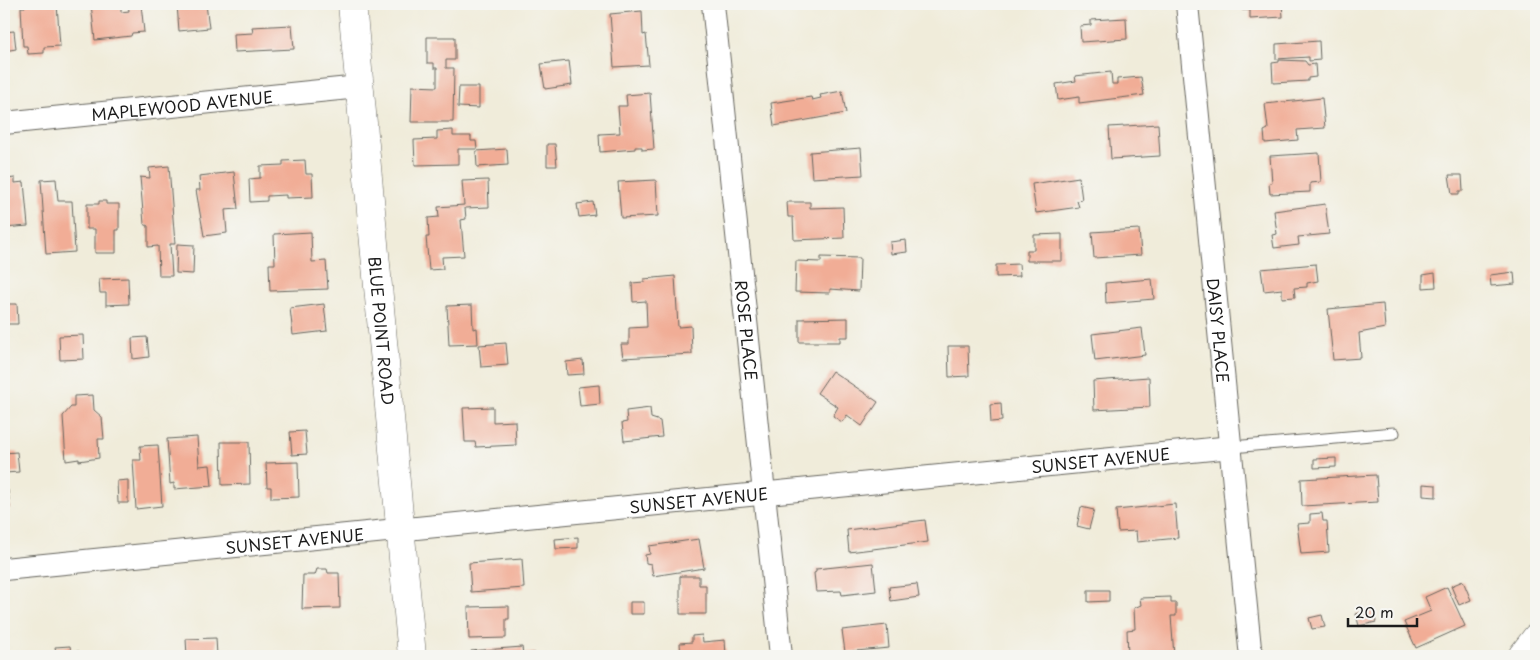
<svg xmlns="http://www.w3.org/2000/svg" width="1540" height="660" font-family="'Playpen Sans',sans-serif">
<style>
.building{fill:#f1ad96}
.lines{fill:none;stroke-linecap:round;stroke-linejoin:round}
.service-casing{stroke:#66655e;stroke-width:13}
.minor-casing{stroke:#66655e;stroke-width:24}
.tertiary-casing{stroke:#66655e;stroke-width:29}
.service{stroke:#fff;stroke-width:11}
.minor{stroke:#fff;stroke-width:22}
.tertiary{stroke:#fff;stroke-width:28}
.labels{text-anchor:middle;dominant-baseline:central;stroke-width:4;stroke-linejoin:round;paint-order:stroke}
.street-label{font-size:16px;fill:#1c1c1c;stroke:#f6f6f2}
</style>
<rect width="100%" height="100%" fill="#f6f6f2"/>
<filter id="ink" filterUnits="userSpaceOnUse"><feTurbulence type="fractalNoise" baseFrequency=".02" numOctaves="2"/><feDisplacementMap in="SourceGraphic" scale="10" xChannelSelector="R" yChannelSelector="G"/><feConvolveMatrix kernelMatrix="1 2 1 2 8 2 1 2 1" color-interpolation-filters="sRGB"/></filter>
<filter id="wash" filterUnits="userSpaceOnUse"><feTurbulence type="fractalNoise" baseFrequency=".0096" numOctaves="4" result="noise"/><feDisplacementMap in="SourceGraphic" scale="20" xChannelSelector="R" yChannelSelector="G"/><feGaussianBlur stdDeviation="1.12" result="paint"/><feColorMatrix in="noise" values="0 0 0 0 0 0 0 0 0 0 0 0 0 0 0 0 0 1.4 0 .05"/><feComposite in="paint" operator="in"/></filter>
<g filter="url(#wash)">
<rect width="100%" height="100%" fill="#f0ecda"/>
<g id="blocks">
<path class="building" d="M25,4H57L60,46L44,47V53L28,54L27,46H23L21,7H25Z
M91,4H121V12L129,11L128,4H141L144,32L132,33L131,36L95,40Z
M177,4H206L209,28L179,31Z
M1242,4H1282L1283,17L1250,19V10H1242Z
M642,11L643,35L646,34L649,65L614,67L610,14Z
M1126,18L1127,39L1081,42L1080,26L1091,25V20Z
M292,25L294,49L235,52L234,34L253,33L252,27Z
M14,31L16,49L4,51V32Z
M427,37H455V60H446V68H454L453,122H411L412,86L437,87V68H434V63H427Z
M1319,41L1320,60L1309,61V57L1276,59V44Z
M1279,60L1305,61L1308,65L1315,64L1316,77L1308,78V81L1273,83L1272,63L1279,62Z
M569,61L572,85L545,89L541,64Z
M1111,72L1112,84H1117V79L1141,77L1144,95L1079,103V97L1058,100L1056,84L1076,81L1075,76Z
M459,87H479V108L458,107Z
M842,91L846,113L774,126L771,103L811,97L812,100L821,98L820,95Z
M650,93L654,149L642,150V147H635V149L600,152L599,134L620,133L618,106H627L626,95Z
M1322,98L1325,128L1297,130L1298,140L1265,143L1264,131L1268,129L1265,104Z
M1158,124L1160,156L1111,159L1109,127Z
M453,130V136H471V141H476L477,149H458V164L415,165L414,140L437,139V131Z
M547,144H555L557,166H547Z
M861,148L863,175L812,178L810,152Z
M507,149L508,165L477,167L476,151Z
M1319,153L1321,182L1310,183V192L1270,194L1269,183H1272L1270,156Z
M305,160L306,174H312L313,197L286,198V195L267,196V201L250,202L249,179L260,178V166L283,165V161Z
M169,166L175,244H170L172,276H159L158,246L148,247V226L144,224L140,177L150,178L149,168Z
M234,172L238,209L225,210L227,233L204,236L196,190H200L199,176Z
M1449,175H1462L1463,191H1459V194H1452Z
M1079,177L1082,200L1077,201L1079,207L1036,213L1032,184Z
M15,178V183L24,182L28,226L4,228V184H7L6,179Z
M56,179L58,201H72L75,252L46,254L41,180Z
M488,180L489,207L465,208L466,219L461,220L464,256L442,257L443,269L429,270L426,237H429L428,218L439,217L438,207L464,205L462,181Z
M656,180L658,216L621,218L618,182Z
M99,201H106V204H119V230H116V253H95V229H87V204H99Z
M593,202L595,215L579,217L577,204Z
M787,202H810V208L843,207L844,238L794,240L793,217H788Z
M1325,204L1329,234L1298,237L1299,245L1274,248L1272,235L1277,234L1274,211Z
M1139,229L1141,255L1094,258L1092,232Z
M311,232L312,262L326,261L328,289L270,291L269,264H275L274,234Z
M1062,234V261H1027V250H1034V235Z
M906,240L907,252L891,254L890,242Z
M177,244L194,245L193,274L176,273Z
M821,257L860,258L859,291L830,289V293L795,292L796,261L821,262Z
M1019,264L1020,276L996,277V265Z
M1316,264L1318,281L1307,283V287L1294,288L1295,297L1282,298V289L1264,291L1261,269Z
M1514,272L1515,284L1491,286L1490,275Z
M1435,273L1436,287L1423,288V275Z
M675,276L678,327L691,326L692,354L623,358L621,344H629V328L647,327L646,301L633,302L632,283L644,282V279Z
M128,278L129,304L106,305V293H100L99,279Z
M1152,279L1154,299L1106,303L1105,283Z
M4,304H17L18,324H4Z
M324,304L327,331L293,335L290,308Z
M1383,304L1385,328L1359,333L1361,358L1333,360L1328,309Z
M472,305L473,329L477,328L478,344L449,345L447,306Z
M848,318V337H840V342H799V319Z
M1142,328L1145,355L1095,361L1092,334Z
M83,335L84,359L60,360L59,336Z
M147,337L149,357L133,359L132,338Z
M506,343L508,365L481,367L479,345Z
M948,346H968L969,376L949,377Z
M583,360L584,374L567,375L566,362Z
M832,371L878,402L862,426L847,415L842,422L833,416L838,407L817,393Z
M1149,377L1150,407L1094,410L1093,381Z
M599,385L600,404L580,406L578,387Z
M93,395L94,410L102,417L104,439H98L99,458L79,461V459L66,461L63,416L71,407H74V396Z
M1001,403L1002,421L991,422L990,404Z
M493,407V422L515,421L516,445L476,447L475,442H465L463,408Z
M650,408L651,418L660,421L662,437L624,441L622,423L627,422L626,411Z
M305,431L307,454L292,455L290,432Z
M197,437L199,466L210,465L212,486L174,489V483L170,484L167,439Z
M1536,438V472H1534L1532,439Z
M221,442H249L250,484L222,485Z
M158,445L162,506L136,509L133,460H141L140,446Z
M17,452L19,472L5,473L4,453Z
M1336,458V467L1314,468V459Z
M298,462L299,497L271,498V487H267L266,463Z
M1376,475L1378,502L1302,506L1301,479Z
M128,480V503H118L117,481Z
M1423,484L1436,485V497L1423,496Z
M4,490H8L10,508H4Z
M1175,504L1178,538L1137,542L1136,531L1118,532L1116,510Z
M1081,507L1094,510L1089,529L1077,526Z
M1322,513L1323,521H1327L1329,552L1301,554L1297,524L1310,523V514Z
M925,520L928,542L849,552L847,530Z
M578,537V548L556,549L555,539Z
M699,539L704,568L653,576L651,564L646,563L645,555L650,554L649,546Z
M522,559L524,588L471,592L469,563Z
M873,563L876,591L842,595L841,591L816,592L814,573L816,572V569Z
M317,569H327L328,573H339L340,608L302,609L303,575H315Z
M680,576H699V585H706V614H680Z
M1463,581L1471,600L1459,605L1451,586Z
M917,584L919,597L891,601L889,587Z
M1447,587L1465,626L1416,648L1404,622L1431,611L1425,597Z
M1088,590H1109V601L1088,602Z
M1171,597V603H1176V616H1171L1174,656H1128L1127,630L1135,629L1134,608L1141,605L1140,598Z
M630,602H644V614H630Z
M509,606V619H506V638L469,639L468,607Z
M1373,609L1376,622L1359,626L1356,614Z
M1322,615L1325,627L1312,629L1309,618Z
M887,625L889,648L845,652L842,630Z
M702,635L703,642L725,640L726,656H681L680,643L692,642V636Z
M216,638L217,656H187L186,639Z
M70,646L71,652L79,651V655L98,654L99,656H43V653L56,652L55,647Z
M522,647L523,654L535,653V656H471V651Z"/>
</g>
</g>
<g filter="url(#ink)">
<use href="#blocks" fill-opacity="0" stroke="#66655e" stroke-width="1"/>
<g class="lines">
<defs>
<path id="service" d="M1232,447L1394,433"/>
<g id="minor">
<path id="s1" d="M713,4L781,656"/>
<path id="s2" d="M1187,4L1250,648L1254,656"/>
<path id="s3" d="M4,123L359,87"/>
<path id="s4" d="M4,569C413,529 822,486 1232,447"/>
</g>
<g id="tertiary">
<path id="s5" d="M352,4L412,656"/>
<path d="M1522,656L1536,638"/>
</g>
</defs>
<use href="#service" class="service-casing"/>
<use href="#minor" class="minor-casing"/>
<use href="#tertiary" class="tertiary-casing"/>
<use href="#service" class="service"/>
<use href="#minor" class="minor"/>
<use href="#tertiary" class="tertiary"/>
</g>
</g>
<g class="labels">
<g class="street-label">
<text stroke="none"><textPath href="#s3" startOffset="179">MAPLEWOOD AVENUE</textPath></text>
<text stroke="none"><textPath href="#s5" startOffset="328">BLUE POINT ROAD</textPath></text>
<text stroke="none"><textPath href="#s1" startOffset="328">ROSE PLACE</textPath></text>
<text stroke="none"><textPath href="#s2" startOffset="328">DAISY PLACE</textPath></text>
<text stroke="none"><textPath href="#s4" startOffset="1102">SUNSET AVENUE</textPath></text>
<text stroke="none"><textPath href="#s4" startOffset="698">SUNSET AVENUE</textPath></text>
<text stroke="none"><textPath href="#s4" startOffset="292">SUNSET AVENUE</textPath></text>
</g>
</g>
<rect width="1540" height="660" fill="none" stroke="#f6f6f2" stroke-width="20"/>
<path d="M1348 618v8h69v-8" fill="none" stroke="#1c1c1c" stroke-width="2.5"/>
<text x="1355" y="618" font-size="15" fill="#1c1c1c" stroke="#f6f6f2" stroke-width="4" paint-order="stroke">20 m</text>
</svg>
